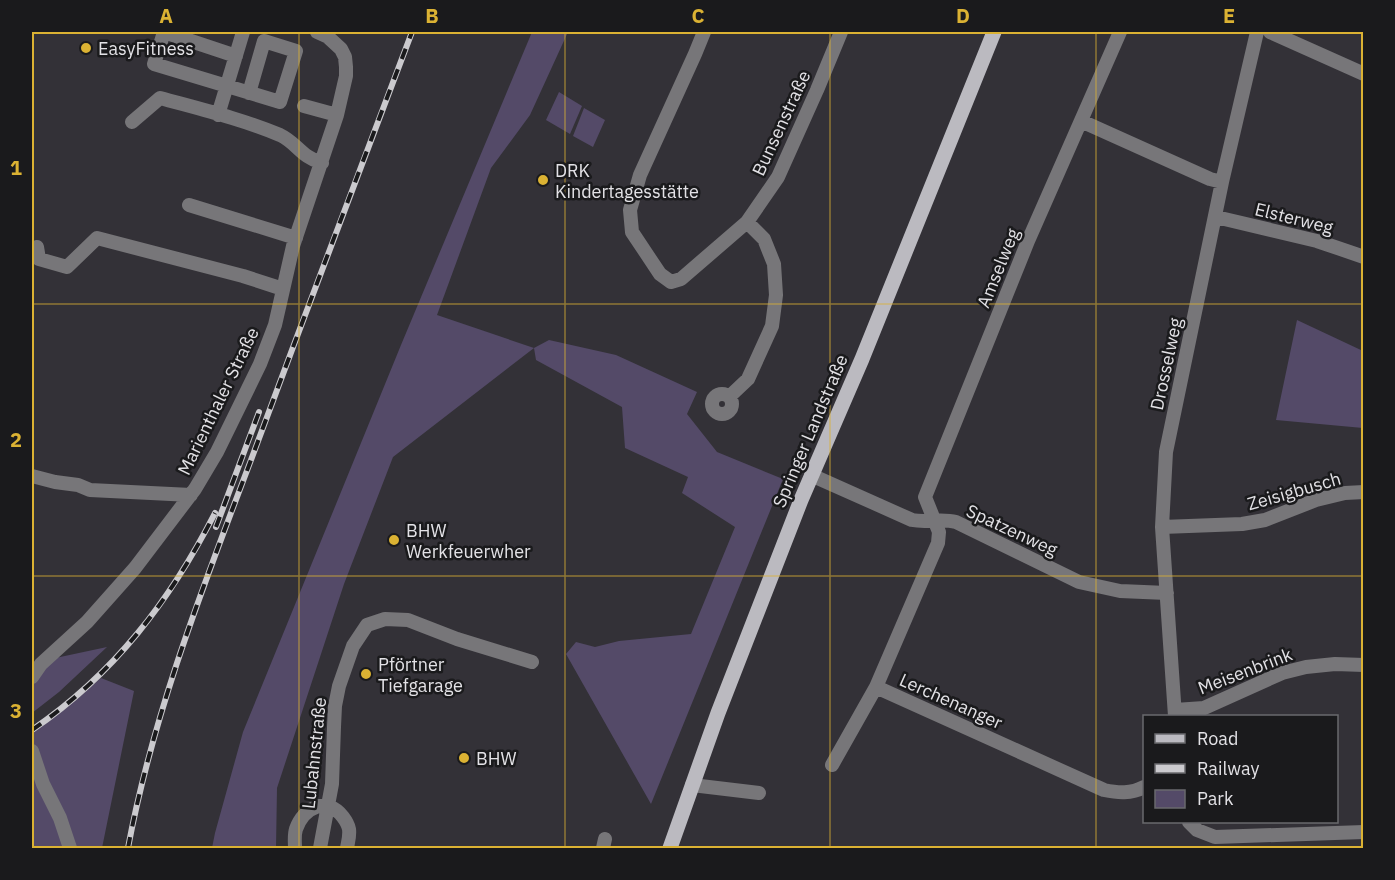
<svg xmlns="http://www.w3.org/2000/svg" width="1395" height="880" font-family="'IBM Plex Sans',sans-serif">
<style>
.green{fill:#544a68}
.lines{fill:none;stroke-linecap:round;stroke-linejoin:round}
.minor{stroke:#777679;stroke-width:14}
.major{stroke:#bbbac0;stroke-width:15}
.rail-casing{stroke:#cbcace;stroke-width:6}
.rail{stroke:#1a1a1c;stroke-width:4;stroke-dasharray:11;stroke-linecap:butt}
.grid{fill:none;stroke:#dbb233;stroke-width:1.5;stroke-opacity:0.55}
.poi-dot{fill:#dbb233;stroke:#1a1a1c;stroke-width:2}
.labels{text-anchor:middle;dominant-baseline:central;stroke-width:5;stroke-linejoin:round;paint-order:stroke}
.poi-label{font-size:18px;fill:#e3e2e6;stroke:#1a1a1c;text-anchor:start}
.street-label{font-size:18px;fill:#e3e2e6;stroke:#1a1a1c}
.neatline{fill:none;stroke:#dbb233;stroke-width:2}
.grid-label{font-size:20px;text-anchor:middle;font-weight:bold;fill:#dbb233}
</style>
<rect width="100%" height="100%" fill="#333137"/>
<path class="green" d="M532,32H568L530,115L491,168L437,315L534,348L549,340L616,355L697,392L687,414L717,452L783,479L651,804L566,654L576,642L595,647L619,641L691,634L735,527L682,493L688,477L625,448L622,407L536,360L534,348L393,457L344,584L277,788L276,848H212L215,833L243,732L401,345Z
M559,92L582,106L570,134L546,120Z
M584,108L605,120L593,147L573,136Z
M1297,320L1363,351V428L1276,420Z
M107,647L59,692L32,713V663Z
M101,678L134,691L102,848H32V733L69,706Z"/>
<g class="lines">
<path class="minor" d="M704,32L695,54L640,175L630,210L632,232L660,274L671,282L681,279L747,222L778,177L817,90L841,32
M1120,32L1028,241L925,497L939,532L938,543L876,687L1104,790C1118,793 1131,794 1144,787
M1270,32L1364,74
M236,56L164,32L154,64L280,102L296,51L264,41L249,93
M304,106L337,115
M218,115L243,32
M1081,121L1210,179L1222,182
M132,122L160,98C200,109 242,119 280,135C297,143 301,157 322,163
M189,205L296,238
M1216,217L1317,241L1364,257
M37,247L39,259L67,267L97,238L243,276L283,289
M712 404a10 10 0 1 1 20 0a10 10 0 1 1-20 0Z
M730,396L748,379L772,326L776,295L774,264L764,239L747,222
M811,475L912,520C927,523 941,518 956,522L1079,582L1120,591L1167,593
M32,476L55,482L78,485L90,490L191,495
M1162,527L1242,524L1265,520L1316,500L1345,493L1364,492
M32,677L41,664L87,622L135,568L195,489L217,452L260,364L275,325L293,246L337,115L346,76V67L345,57L341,49L328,37L317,32
M1175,710L1204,708L1282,673L1306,667L1335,664L1364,665
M1175,716L1162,527L1166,452L1222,182L1257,32
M32,751L43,784L60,818L70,848
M832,765L876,687
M692,785L759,793
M1189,822L1197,830L1215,837L1364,832
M295,848C295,843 294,835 296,829C304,807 327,796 343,817C346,821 348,824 349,829C350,836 348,842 347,848
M320,848L332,784L334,727L335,706L339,686L353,646L367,625L385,619L408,620L457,639L532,662
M603,848L605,839"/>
<path class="major" d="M670,848L718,713L801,500L862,359L994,32"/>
<defs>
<path id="rail" d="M216,527L259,412
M32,730C114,674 170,601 215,513
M128,848C153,714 203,587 251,460C304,317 358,174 412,32"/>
</defs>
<use href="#rail" class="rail-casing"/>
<use href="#rail" class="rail"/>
</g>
<path class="grid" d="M299,32V848M565,32V848M830,32V848M1096,32V848M32,304H1364M32,576H1364"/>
<g class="poi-dot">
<circle cx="86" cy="48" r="6"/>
<circle cx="543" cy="180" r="6"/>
<circle cx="394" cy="540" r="6"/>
<circle cx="366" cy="674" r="6"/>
<circle cx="464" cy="758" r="6"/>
</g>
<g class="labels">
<g class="poi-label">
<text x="98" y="48">EasyFitness</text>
<text x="555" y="170">DRK<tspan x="555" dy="21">Kindertagesstätte</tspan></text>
<text x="406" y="530">BHW<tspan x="406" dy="21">Werkfeuerwher</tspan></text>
<text x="378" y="664">Pförtner<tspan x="378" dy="21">Tiefgarage</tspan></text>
<text x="476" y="758">BHW</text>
</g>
<g class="street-label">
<text transform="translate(781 123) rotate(-65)">Bunsenstraße</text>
<text transform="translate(1294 218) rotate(14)">Elsterweg</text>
<text transform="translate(998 268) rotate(-68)">Amselweg</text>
<text transform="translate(1166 364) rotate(-78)">Drosselweg</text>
<text transform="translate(218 401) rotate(-64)">Marienthaler Straße</text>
<text transform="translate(810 431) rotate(-67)">Springer Landstraße</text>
<text transform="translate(1294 491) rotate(-16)">Zeisigbusch</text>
<text transform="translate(1012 530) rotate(25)">Spatzenweg</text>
<text transform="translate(1245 671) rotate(-21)">Meisenbrink</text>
<text transform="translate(951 701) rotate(24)">Lerchenanger</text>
<text transform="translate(314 753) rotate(-84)">Lubahnstraße</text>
</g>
</g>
<rect width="1395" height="880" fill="none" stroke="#1a1a1c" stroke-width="66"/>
<rect x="1143" y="715" width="195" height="108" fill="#1a1a1c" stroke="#6a6a6d" stroke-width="1.5"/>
<rect x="1155" y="734" width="30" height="9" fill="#bbbac0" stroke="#6a6a6d" stroke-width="1.5"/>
<text x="1197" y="745" font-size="18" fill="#e3e2e6">Road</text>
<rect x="1155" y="764" width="30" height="9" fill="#cbcace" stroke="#6a6a6d" stroke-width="1.5"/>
<text x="1197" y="775" font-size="18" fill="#e3e2e6">Railway</text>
<rect x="1155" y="790" width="30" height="18" fill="#544a68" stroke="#6a6a6d" stroke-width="1.5"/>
<text x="1197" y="805" font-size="18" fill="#e3e2e6">Park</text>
<rect x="33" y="33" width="1329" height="814" class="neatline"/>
<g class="grid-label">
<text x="166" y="23">A</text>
<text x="432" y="23">B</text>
<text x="698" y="23">C</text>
<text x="963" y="23">D</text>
<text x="1229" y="23">E</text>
<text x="16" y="175">1</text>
<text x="16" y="447">2</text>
<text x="16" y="718">3</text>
</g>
</svg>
